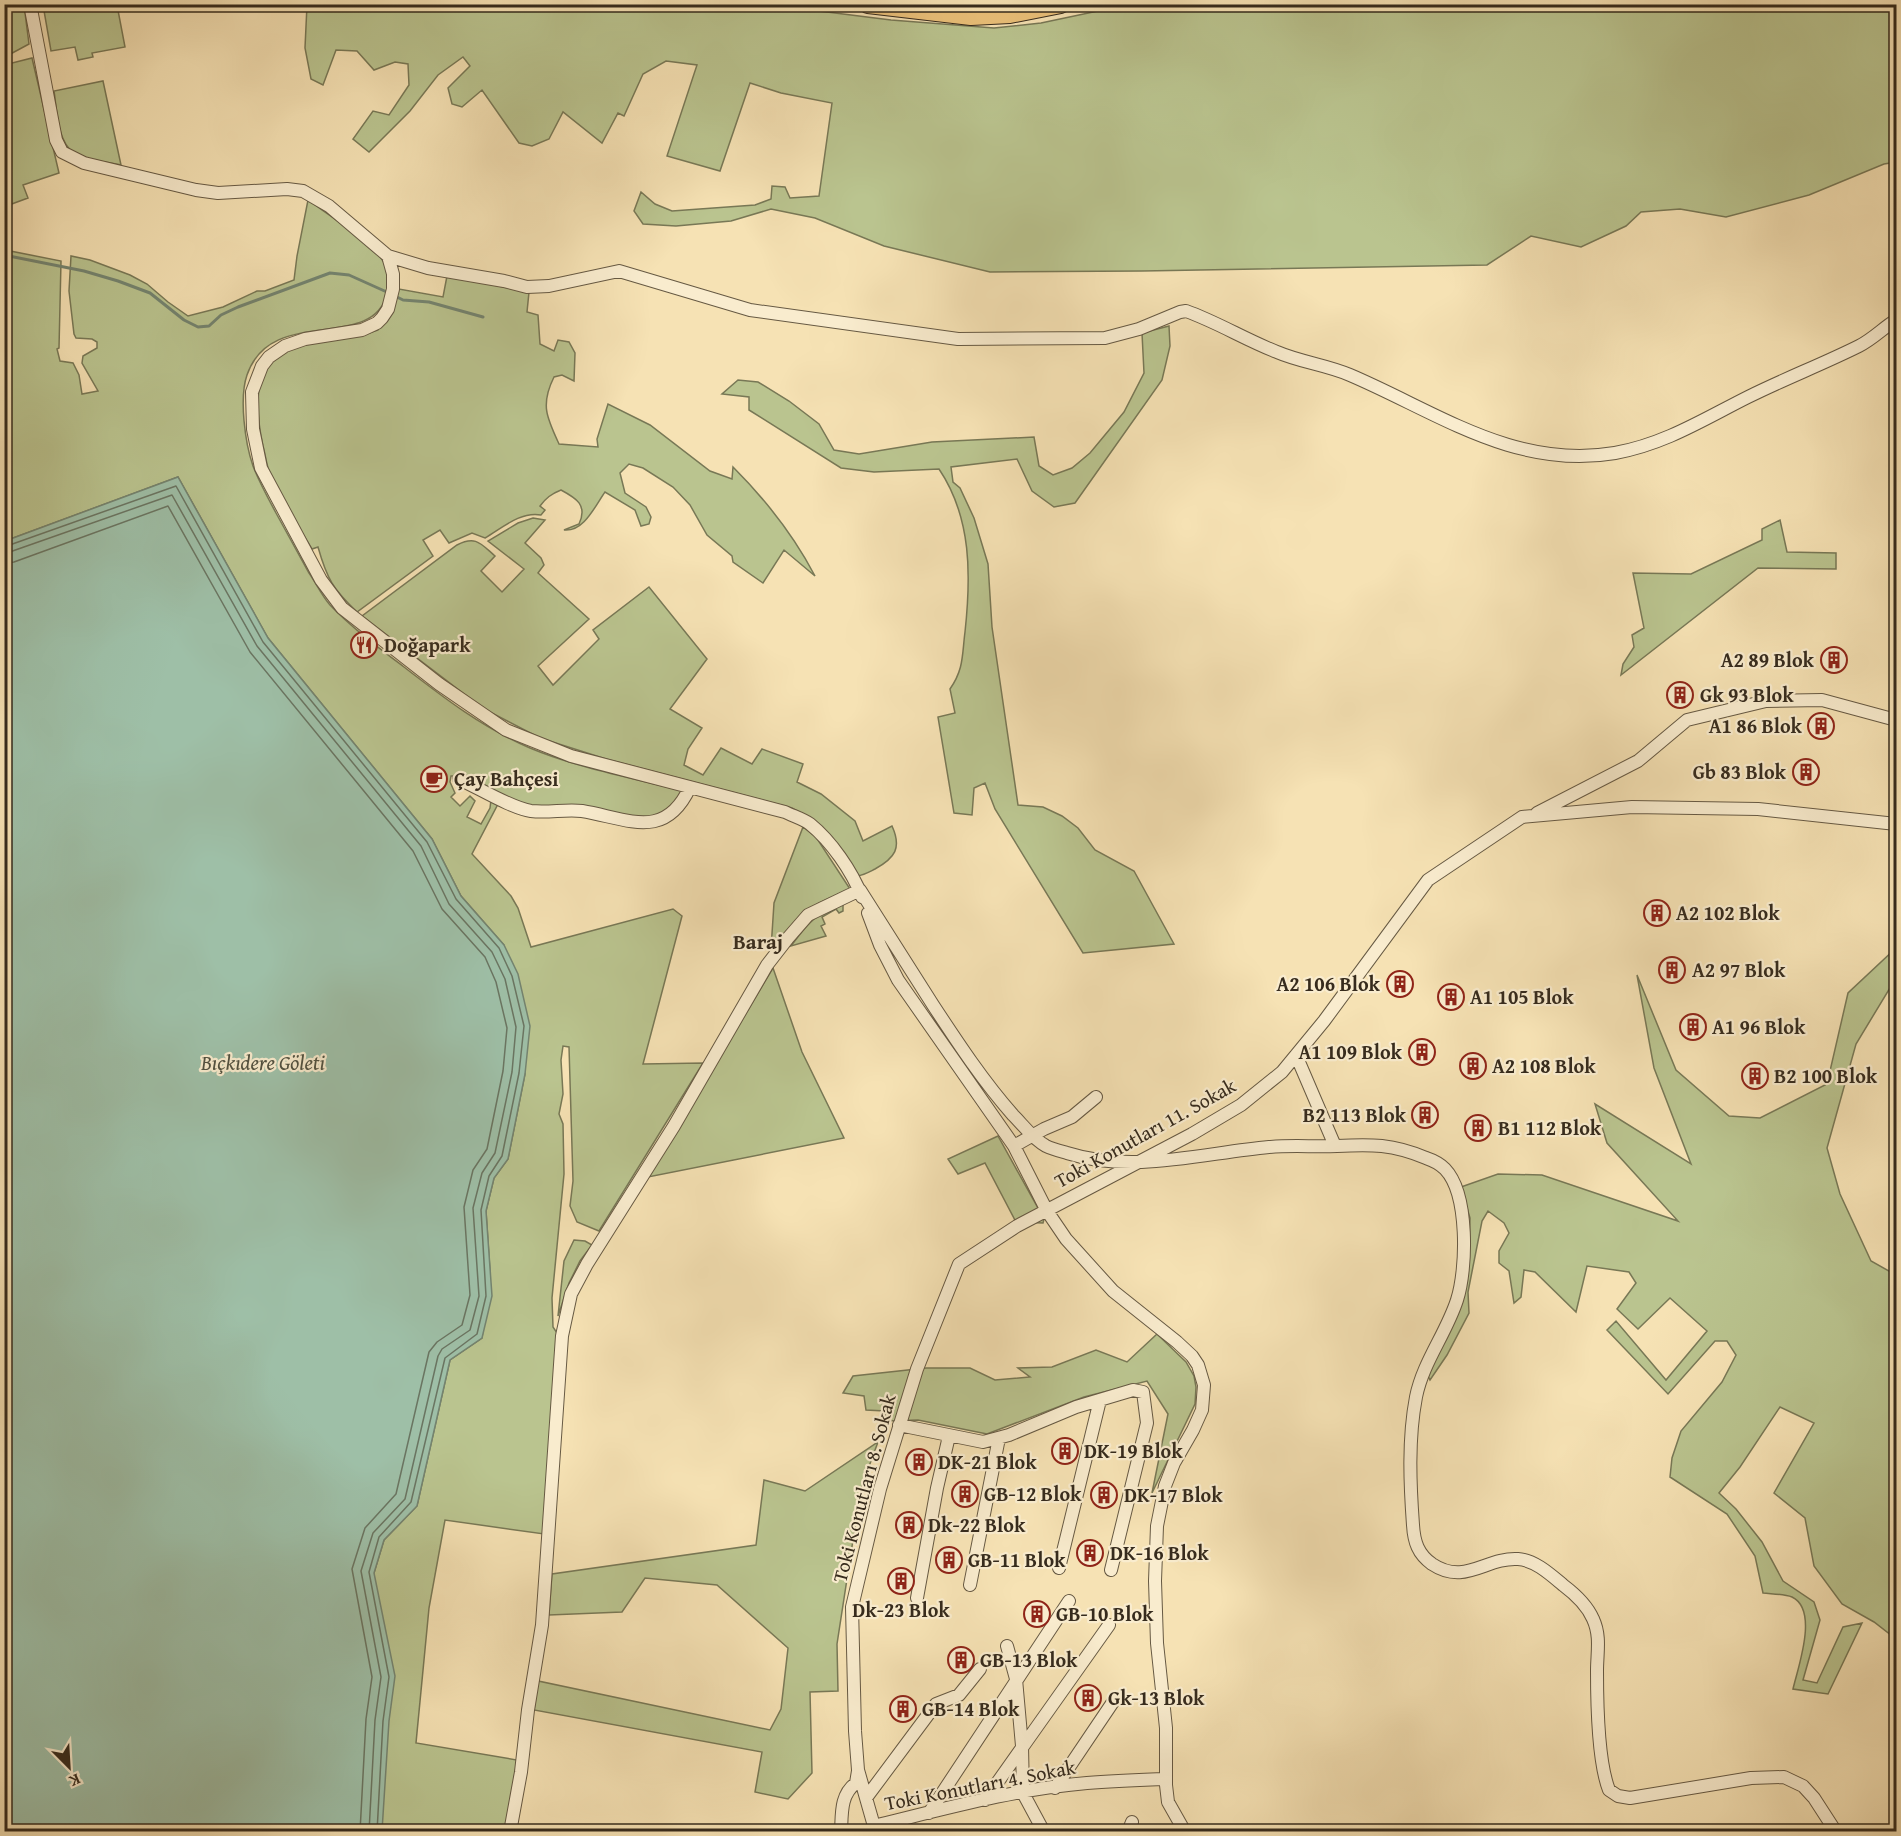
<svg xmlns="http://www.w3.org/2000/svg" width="1901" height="1836" viewBox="0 0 1901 1836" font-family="'Gentium Book Plus',serif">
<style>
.green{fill:#bac48f;stroke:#787856;stroke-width:1.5}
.water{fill:#9ebfa7;stroke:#748470;stroke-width:1.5}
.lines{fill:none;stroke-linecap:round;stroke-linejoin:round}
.shore{stroke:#6a7562;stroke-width:1.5}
.stream{stroke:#748470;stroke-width:3}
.minor-casing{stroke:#665943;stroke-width:14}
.highway-casing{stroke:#362b1d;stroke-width:20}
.minor{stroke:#f9ecce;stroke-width:12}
.highway{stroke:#ebc17a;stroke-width:18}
.labels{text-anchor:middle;stroke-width:4.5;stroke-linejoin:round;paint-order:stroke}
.poi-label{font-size:20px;font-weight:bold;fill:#362b1d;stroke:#f9ecce;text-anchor:start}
.street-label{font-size:20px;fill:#362b1d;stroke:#f9ecce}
.neighbourhood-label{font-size:21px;font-weight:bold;fill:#362b1d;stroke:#f9ecce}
.water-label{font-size:21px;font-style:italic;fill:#505040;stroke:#f9ecce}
</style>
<rect width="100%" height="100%" fill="#f6e2b4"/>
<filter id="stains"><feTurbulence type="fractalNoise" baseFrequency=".00333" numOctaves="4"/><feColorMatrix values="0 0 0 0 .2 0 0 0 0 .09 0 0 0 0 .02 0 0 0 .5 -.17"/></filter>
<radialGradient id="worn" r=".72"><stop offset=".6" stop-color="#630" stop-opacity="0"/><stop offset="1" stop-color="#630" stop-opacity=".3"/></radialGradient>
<path class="green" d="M4 5H24L29 44 5 57Z
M43 5H117L125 47 92 53 93 57 78 60 75 47 51 51Z
M307 5 763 4 891 20 994 28 1041 23 1131 4 1896 5V162L1884 164 1809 195 1726 217 1680 209 1641 212 1626 226 1581 247 1531 236 1487 265 1142 271 990 272 884 246 815 218 771 209 731 221 676 226 643 224 634 211 641 192 655 204 672 211 755 205 771 199 772 186 785 187 790 198 819 196 832 103 781 93 750 83 720 171 667 156 697 65 666 61 643 74 624 116 618 113 602 143 563 112 549 139 532 146 519 143 482 90 462 107 452 104 448 88 470 66 463 57 438 75 410 111 369 152 353 139 373 111 389 115 409 85 408 64 395 62 374 70 357 51 336 50 323 85 311 79 305 48Z
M32 58 59 173 23 185 28 198 9 205 4 193V65Z
M103 81 121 165C109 162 84 160 74 153 57 142 57 109 54 91Z
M308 200C327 214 377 245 385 265 389 274 389 284 387 294 372 353 271 304 247 375 239 398 245 443 253 466 259 482 268 498 276 513 287 533 298 553 309 573 316 583 322 596 330 605 352 628 379 648 404 667 444 698 483 728 530 748 578 768 632 778 683 791L672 809 650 819 570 806H531L517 803 461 776H451L450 782 455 793 451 797 460 806 470 796 475 801 467 817 481 824 490 808 491 800 498 804 472 854 511 896 518 908 531 947 673 909 682 916 643 1064 703 1063 599 1231 577 1222 570 1206 573 1181 569 1047 563 1046 561 1060 563 1094 559 1114 563 1124 564 1174 552 1298 553 1327 557 1333 544 1534 445 1520 429 1608 416 1743 517 1760 506 1831H5L374 1573 384 1540 417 1506 450 1360 482 1338 490 1271 486 1211 494 1178 508 1159 525 1074 504 945 461 896 432 839 268 638 178 477 5 541 4 388 8 387 4 377 5 250 61 261 59 348 57 349 60 361 73 363 79 375 82 394 98 391 82 363 83 356 97 348V342L92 339 76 338 74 334 69 291 71 256 90 260 130 275 147 284 168 302 188 316 223 307 257 291H265L294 280 297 256Z
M447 276 529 292 527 312 538 315 540 344 554 351 558 340 569 342 575 353 574 381 562 375 554 377C540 405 547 418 559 444L598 447 597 439 608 404 650 425 710 471 732 479 733 467C765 499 794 536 815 576L784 550 763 583 733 562 732 556 707 535 690 505 673 487 643 468 629 464 620 473 625 493 646 507 651 517 649 524 641 526 635 510 605 492C595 506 584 532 564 530L579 524C588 505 576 498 561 490 551 494 546 498 540 506L545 510 541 515C521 511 502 528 485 538L472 533 449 543 440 530 423 540 433 556 357 612C333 589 327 579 318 547L312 549C296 523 279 496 268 468 266 461 265 453 263 446 256 413 250 365 289 349 317 338 349 341 378 330L399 289 443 297Z
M1169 326 1170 346 1162 380 1075 503 1054 507 1032 491 1017 459 951 467 953 482 960 488 974 518 988 564 992 627 1018 805 1043 807 1062 816 1078 828 1095 850 1134 871 1174 944 1083 953 995 809 985 783 974 788 972 815 954 813 938 717 955 713 950 689C964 669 962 655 965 632 971 576 972 518 939 469L874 472 841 468 749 410V397L722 394 738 380 758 382 789 401 819 424 834 450 859 454 932 442 1034 437 1039 466 1053 475 1072 468 1090 453 1124 412 1144 373 1142 333Z
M533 518 545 520 525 543 541 558 544 565 538 573 589 619 538 666 553 685 599 639 593 630 649 587 707 659 670 709 702 728 688 749 684 765 703 775 721 748 752 764 762 749 803 764 797 782 821 794 855 821 863 841 892 826C902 848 895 858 875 869 869 872 864 875 857 876L810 818 792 808 606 759 540 738 484 709 362 616 457 545C476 535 481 544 495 556L481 571 502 592 524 569 488 541 518 523Z
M1780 520 1787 552 1836 553V569L1758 568 1621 675 1623 664 1634 647 1632 635 1644 628 1633 573 1691 574 1762 540V529Z
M803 827 816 837 850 889 819 903 798 918 771 949 774 903Z
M843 904V911L839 913 836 909 822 917 825 924 821 926 826 936 791 946C810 921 814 915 843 904Z
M1896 948V978L1856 1044 1827 1148 1840 1194 1871 1261 1896 1275V1639L1874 1622 1842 1604 1814 1566 1805 1518 1774 1493 1814 1423 1780 1407 1740 1467 1719 1493 1736 1509 1762 1542 1783 1581 1814 1602 1820 1620 1803 1680 1817 1683 1843 1627 1862 1623 1828 1694 1793 1689C1798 1667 1819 1610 1792 1597 1784 1594 1772 1594 1763 1593L1755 1556 1727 1514 1670 1477 1672 1458 1681 1431 1722 1382 1736 1355 1727 1341H1715L1668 1394 1607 1330 1616 1321 1666 1380 1707 1331 1670 1298 1638 1329 1617 1309 1636 1283 1629 1272 1587 1266 1576 1312 1535 1272 1524 1270 1521 1297 1514 1303 1509 1271 1499 1263V1251L1509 1233 1504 1223 1488 1211 1482 1221 1468 1292 1469 1313 1447 1355 1430 1380 1427 1374 1469 1253 1470 1218 1461 1187 1498 1174 1542 1175 1678 1221 1607 1143 1595 1104 1691 1164 1654 1068 1637 975 1676 1070 1729 1116 1760 1118 1827 1084 1848 993Z
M773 968 802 1052 844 1138 648 1177Z
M998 1136 1044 1219 1043 1223 1016 1222 985 1163 958 1174 948 1159Z
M574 1240 585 1241 592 1245 580 1261 569 1283 558 1316 564 1261Z
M1157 1334 1186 1362 1194 1376 1196 1387 1195 1404 1152 1493 1168 1414 1147 1381 1084 1397 987 1434 918 1420 886 1421 885 1411 866 1410 864 1396 843 1393 853 1376 926 1368H970L995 1380 1030 1377 1018 1368 1052 1367 1096 1350 1127 1362Z
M878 1442 861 1488 837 1644 838 1691 810 1692 812 1773 788 1799 755 1792 762 1752 534 1710 538 1681 770 1730 781 1709 788 1648 717 1585 645 1578 622 1612 549 1615 552 1574 756 1545 764 1480 805 1491Z"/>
<path class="water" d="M178 477 268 638 432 839 461 896 504 945 518 974 530 1026 525 1074 508 1159 494 1178 486 1211 492 1296 482 1338 450 1360 417 1506 384 1540 374 1573 395 1676 389 1721 382 1831H5V541Z"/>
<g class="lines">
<path class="shore" d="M4 547 176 486 263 642 427 842 456 899 499 948 512 976 524 1026 519 1073 502 1156 489 1176 481 1210 486 1296 477 1334 445 1358 411 1502 379 1537 369 1572 389 1677 383 1721 377 1832
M4 554 172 495 257 646 421 846 449 904 492 952 505 979 516 1027 512 1072 495 1153 482 1173 473 1208 479 1296 470 1330 442 1349 438 1356 405 1499 373 1533 361 1571 381 1677 375 1720 369 1832
M4 563 14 562 168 506 250 652 413 851 442 909 485 957 496 982 507 1028 503 1071 487 1149 473 1170 464 1207 470 1295 462 1325 437 1342 429 1352 396 1494 365 1528 352 1569 372 1677 366 1719 360 1832"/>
<path class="stream" d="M4 255 84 271 118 281 150 293 184 320 198 327 209 326 221 315 238 307 330 273 349 275 389 293
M395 296 403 300 429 302 483 317"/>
<defs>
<path id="minor" d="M30 4 56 140 62 152 84 163 196 190 218 193 287 189 303 191 329 206 388 256 393 274V289L388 309 382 318 377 323 362 330 305 339 285 346 269 357 262 366 252 392 253 429 261 468 321 580 342 608 439 684 506 730 571 756 785 812C793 816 803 819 810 824 831 841 852 871 862 897
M388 256 428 268 504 281 527 287 549 286 619 271 750 310 958 339 1105 338 1139 329 1180 312 1186 311C1217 322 1246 340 1277 352 1300 362 1327 365 1350 375 1437 412 1515 470 1615 453 1665 444 1704 419 1748 397 1784 379 1823 364 1859 346 1873 339 1883 328 1896 320
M459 779C479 788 511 808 531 811 548 813 566 809 582 811 629 819 665 841 690 787
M1537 813 1638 761 1687 720 1766 701 1822 700 1896 720
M868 913 880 945 898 980 1014 1146 1047 1211 1066 1239 1113 1291 1177 1342 1192 1356 1198 1365 1204 1385 1202 1410 1193 1430 1174 1463 1165 1486 1157 1526 1155 1581 1157 1643 1166 1728V1785L1168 1802 1185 1832
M1296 1055 1335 1146
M1014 1146 1044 1129 1072 1117 1096 1097
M899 1425 983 1442 1009 1435 1076 1407 1133 1390 1143 1392 1147 1423 1111 1570
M1059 1568 1100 1400
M970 1585 999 1438
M917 1598 937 1488 949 1436
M1007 1646 1016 1679 1022 1746 1023 1793 1044 1832
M1055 1788 1115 1699
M866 1798 936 1704 959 1695 980 1669
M985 1800 1109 1625
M929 1813 1069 1601
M874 1826C944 1809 1015 1789 1087 1783 1113 1781 1140 1780 1166 1779
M510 1832 521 1772 528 1710 542 1625 562 1336 571 1294 587 1264 674 1126 767 965 788 938 808 915 860 890C884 928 909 967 933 1005 958 1043 983 1081 1013 1115 1023 1125 1033 1139 1046 1146 1052 1149 1060 1151 1067 1153 1133 1174 1203 1153 1269 1147 1292 1145 1315 1147 1337 1146 1371 1144 1393 1144 1426 1158 1432 1160 1440 1164 1445 1169 1469 1194 1467 1269 1457 1300 1446 1334 1423 1362 1416 1397 1408 1439 1410 1484 1413 1525 1414 1542 1418 1554 1432 1564 1465 1586 1486 1557 1518 1559 1535 1560 1551 1575 1563 1585 1575 1594 1587 1605 1593 1619 1601 1636 1597 1653 1597 1671 1597 1702 1598 1762 1609 1790L1618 1796 1630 1798 1751 1778 1784 1777 1803 1786 1814 1798 1836 1832
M841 1832C842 1814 840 1795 856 1783L858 1771
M872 1832 874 1826 858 1770 855 1731 852 1607 880 1489 917 1369 959 1264 1017 1226 1192 1134 1241 1105 1282 1072 1324 1021 1428 880 1522 817 1632 807 1758 809 1896 824
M1128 1832 1132 1822"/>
<path id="highway" d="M868 4 971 16 1010 14 1061 4"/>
</defs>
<use href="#minor" class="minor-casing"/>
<use href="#highway" class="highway-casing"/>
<use href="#minor" class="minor"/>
<use href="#highway" class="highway"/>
</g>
<defs>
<symbol id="restaurant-ring" viewBox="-11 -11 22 22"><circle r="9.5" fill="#f9ecce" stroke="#8f2418" stroke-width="1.5"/><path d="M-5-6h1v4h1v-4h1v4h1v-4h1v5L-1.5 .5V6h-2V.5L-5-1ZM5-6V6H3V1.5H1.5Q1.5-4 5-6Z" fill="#8f2418"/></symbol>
<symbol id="building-ring" viewBox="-11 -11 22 22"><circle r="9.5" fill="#f9ecce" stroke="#8f2418" stroke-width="1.5"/><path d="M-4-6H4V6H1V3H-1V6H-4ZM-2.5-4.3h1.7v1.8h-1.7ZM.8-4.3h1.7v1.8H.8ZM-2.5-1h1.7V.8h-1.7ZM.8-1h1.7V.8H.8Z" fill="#8f2418"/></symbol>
<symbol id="cafe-ring" viewBox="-11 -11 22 22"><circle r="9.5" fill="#f9ecce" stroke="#8f2418" stroke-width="1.5"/><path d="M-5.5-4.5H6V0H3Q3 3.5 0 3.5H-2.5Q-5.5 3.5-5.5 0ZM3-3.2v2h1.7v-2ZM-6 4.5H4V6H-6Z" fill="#8f2418"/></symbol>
</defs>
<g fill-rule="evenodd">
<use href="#restaurant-ring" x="349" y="630" width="30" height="30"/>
<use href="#building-ring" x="1819" y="645" width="30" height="30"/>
<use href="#building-ring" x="1665" y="680" width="30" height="30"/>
<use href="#building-ring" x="1806" y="711" width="30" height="30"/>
<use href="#building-ring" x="1791" y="757" width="30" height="30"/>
<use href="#cafe-ring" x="419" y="764" width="30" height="30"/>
<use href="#building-ring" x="1642" y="898" width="30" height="30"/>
<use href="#building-ring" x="1657" y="955" width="30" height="30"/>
<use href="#building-ring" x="1385" y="969" width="30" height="30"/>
<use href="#building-ring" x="1436" y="982" width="30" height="30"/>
<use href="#building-ring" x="1678" y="1012" width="30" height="30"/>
<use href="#building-ring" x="1407" y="1037" width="30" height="30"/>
<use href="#building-ring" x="1458" y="1051" width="30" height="30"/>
<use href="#building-ring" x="1740" y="1061" width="30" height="30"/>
<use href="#building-ring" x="1410" y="1100" width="30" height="30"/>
<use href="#building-ring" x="1463" y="1113" width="30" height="30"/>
<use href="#building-ring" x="1050" y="1436" width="30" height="30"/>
<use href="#building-ring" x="904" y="1447" width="30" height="30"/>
<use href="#building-ring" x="950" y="1479" width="30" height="30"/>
<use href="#building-ring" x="1089" y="1480" width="30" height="30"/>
<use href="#building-ring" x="894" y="1510" width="30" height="30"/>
<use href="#building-ring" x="1075" y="1538" width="30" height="30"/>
<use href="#building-ring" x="934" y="1545" width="30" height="30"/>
<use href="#building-ring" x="886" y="1566" width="30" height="30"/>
<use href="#building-ring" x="1022" y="1599" width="30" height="30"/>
<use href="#building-ring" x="946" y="1645" width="30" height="30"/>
<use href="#building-ring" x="1073" y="1683" width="30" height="30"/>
<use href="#building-ring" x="888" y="1694" width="30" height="30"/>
</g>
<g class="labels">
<g class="poi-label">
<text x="384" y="652">Doğapark</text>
<text x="1814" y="667" text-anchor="end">A2 89 Blok</text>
<text x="1700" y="702">Gk 93 Blok</text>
<text x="1802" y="733" text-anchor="end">A1 86 Blok</text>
<text x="1786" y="779" text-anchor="end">Gb 83 Blok</text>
<text x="454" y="786">Çay Bahçesi</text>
<text x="1676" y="920">A2 102 Blok</text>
<text x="1692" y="977">A2 97 Blok</text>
<text x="1380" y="991" text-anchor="end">A2 106 Blok</text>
<text x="1470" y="1004">A1 105 Blok</text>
<text x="1712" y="1034">A1 96 Blok</text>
<text x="1402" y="1059" text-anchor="end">A1 109 Blok</text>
<text x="1492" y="1073">A2 108 Blok</text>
<text x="1774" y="1083">B2 100 Blok</text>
<text x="1406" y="1122" text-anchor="end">B2 113 Blok</text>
<text x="1498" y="1135">B1 112 Blok</text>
<text x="1084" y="1458">DK-19 Blok</text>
<text x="938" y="1469">DK-21 Blok</text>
<text x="984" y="1501">GB-12 Blok</text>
<text x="1124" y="1502">DK-17 Blok</text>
<text x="928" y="1532">Dk-22 Blok</text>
<text x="1110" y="1560">DK-16 Blok</text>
<text x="968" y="1567">GB-11 Blok</text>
<text x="901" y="1617" text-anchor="middle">Dk-23 Blok</text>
<text x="1056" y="1621">GB-10 Blok</text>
<text x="980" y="1667">GB-13 Blok</text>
<text x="1108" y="1705">Gk-13 Blok</text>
<text x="922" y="1716">GB-14 Blok</text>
</g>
<g class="street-label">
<text transform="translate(1145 1133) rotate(-29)" y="7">Toki Konutları 11. Sokak</text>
<text transform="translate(864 1488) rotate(-75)" y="7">Toki Konutları 8. Sokak</text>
<text transform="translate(980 1785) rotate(-11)" y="7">Toki Konutları 4. Sokak</text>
</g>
<g class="neighbourhood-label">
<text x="758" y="949">Baraj</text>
</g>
<g class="water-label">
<text x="263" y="1070">Bıçkıdere Göleti</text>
</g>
</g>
<rect width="1901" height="1836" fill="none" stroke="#f6e2b4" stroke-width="24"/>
<rect x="6" y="6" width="1889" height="1824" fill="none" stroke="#362b1d" stroke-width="3"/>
<rect x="12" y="12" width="1877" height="1812" fill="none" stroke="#362b1d" stroke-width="1.5"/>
<g transform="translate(69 1767) rotate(156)" stroke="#f9ecce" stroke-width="4.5" paint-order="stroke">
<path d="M0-4.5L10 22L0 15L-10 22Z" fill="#362b1d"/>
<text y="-9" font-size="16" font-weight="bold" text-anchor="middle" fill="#362b1d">K</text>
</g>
<rect width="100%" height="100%" filter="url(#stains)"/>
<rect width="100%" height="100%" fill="url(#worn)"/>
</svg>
